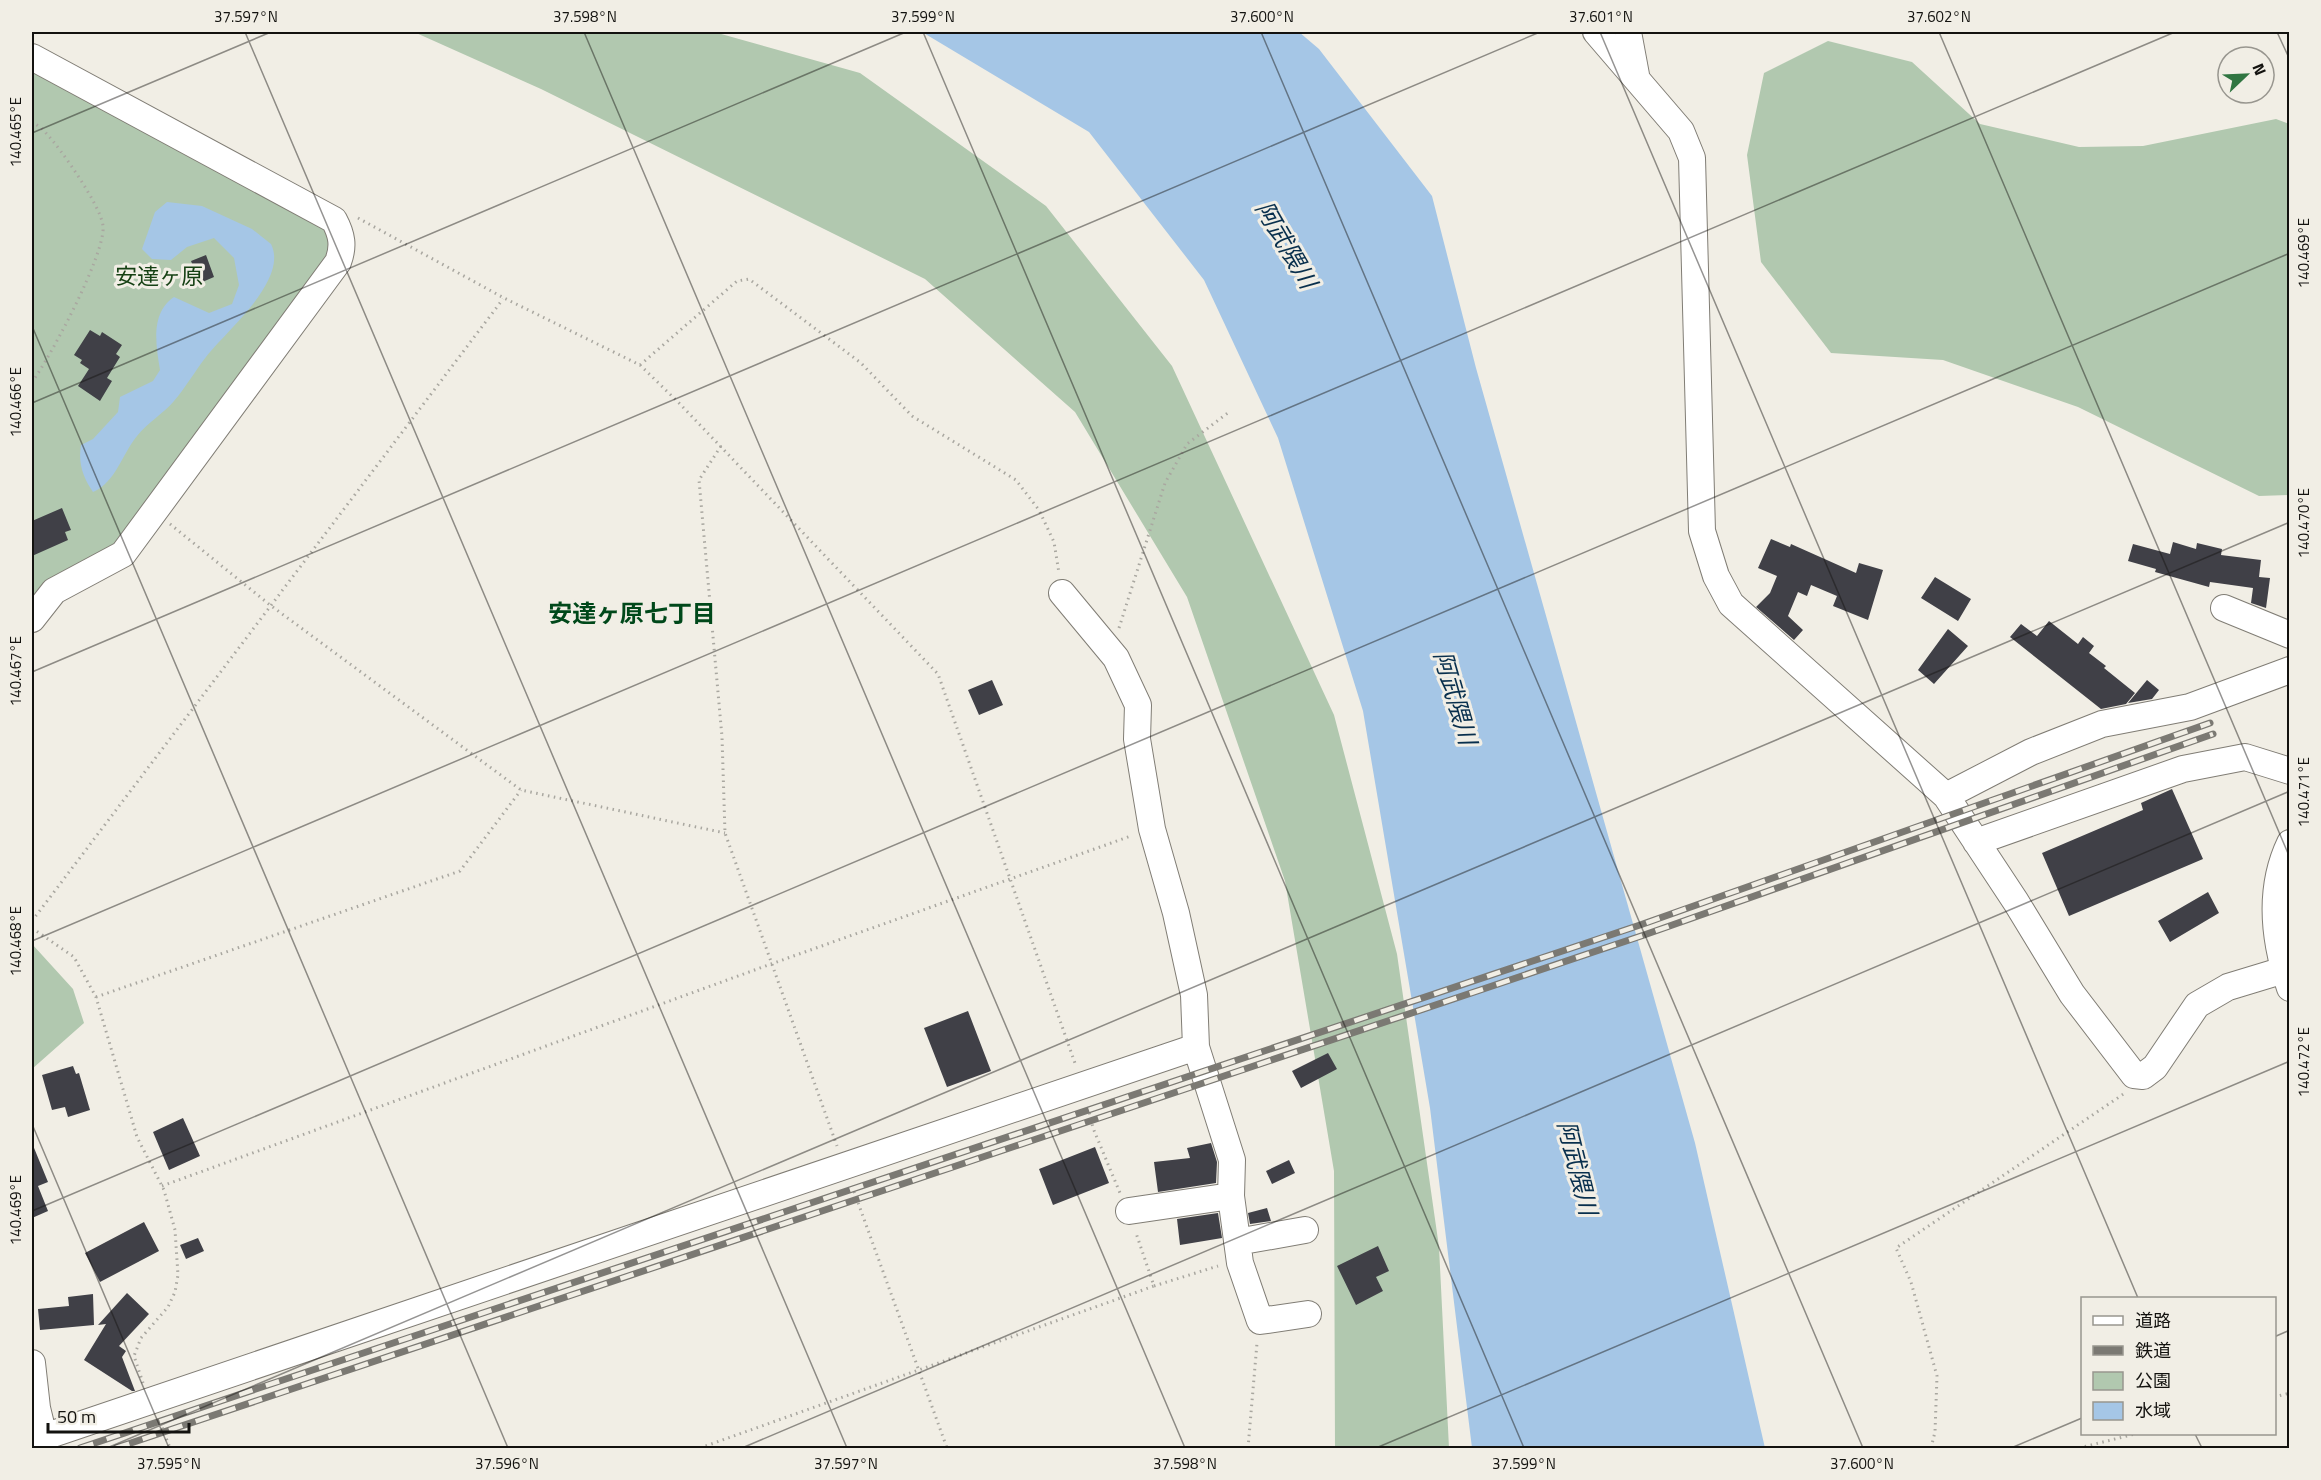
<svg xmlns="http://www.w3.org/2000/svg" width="2321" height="1480" viewBox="0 0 2321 1480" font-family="'Titillium Web','Noto Sans JP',sans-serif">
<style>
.green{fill:#b1c8af}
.water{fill:#a5c6e6}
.building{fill:#404047}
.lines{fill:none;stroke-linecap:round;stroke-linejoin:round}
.minor-casing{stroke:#807d75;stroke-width:28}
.path{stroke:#a9a7a0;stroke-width:3;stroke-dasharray:1.5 4.5;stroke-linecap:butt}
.minor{stroke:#fff;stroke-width:26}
.rail-casing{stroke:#7b7973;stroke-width:7}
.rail{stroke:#f1eee5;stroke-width:4.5;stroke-dasharray:14;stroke-linecap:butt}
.ticks{fill:none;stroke:#13120f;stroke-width:1.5;stroke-opacity:0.45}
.labels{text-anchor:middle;stroke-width:6;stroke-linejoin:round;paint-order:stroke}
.park-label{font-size:22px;fill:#164114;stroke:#f1eee5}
.water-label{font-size:24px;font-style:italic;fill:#082f4d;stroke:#f1eee5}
.neighbourhood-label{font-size:24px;font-weight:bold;fill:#00481a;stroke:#f1eee5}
.neatline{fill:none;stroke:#13120f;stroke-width:2}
.ticks-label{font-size:15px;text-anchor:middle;fill:#13120f}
</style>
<rect width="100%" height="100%" fill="#f1eee5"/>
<path class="green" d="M414 32H714L860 73 1046 206 1172 366 1334 715 1397 954 1439 1247 1449 1448H1335L1334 1171 1285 881 1187 597 1075 412 925 279 541 89Z
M1828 41 1912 62 1980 124 2079 147 2143 146 2276 119 2289 124V495L2259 496 2078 407 1943 360 1831 353 1761 262 1747 155 1764 73Z
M32 64 325 220 337 243 122 545 32 607Z
M32 944 73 989 84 1023 32 1069Z"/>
<path class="water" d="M922 32H1299L1319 49 1432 196 1476 368 1695 1143 1765 1448H1472L1430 1108 1363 711 1278 438 1204 280 1089 132Z
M167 202 202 206 252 229 271 244C289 280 226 331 206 357 195 371 186 387 174 401 163 414 148 422 137 436 122 454 116 482 93 492 83 477 78 464 81 445L93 439 118 412 120 397 153 381 160 370C156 346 150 313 174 297L209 313 232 304 239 285 234 258 214 238 187 247 171 260 152 259 142 249 155 212Z"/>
<path class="building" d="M206 255 214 277 200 283 191 261Z
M90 330 100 336 102 332 122 345 116 354 120 357 107 378 112 381 100 401 78 386 89 369 80 363 82 360 74 355Z
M62 508 71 530 65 532 68 540 32 556V521Z
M1771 539 1790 547 1791 544 1856 573 1859 563 1883 570 1868 620 1833 606 1837 596 1811 585 1807 596 1798 592 1788 616 1803 630 1794 640 1756 607 1770 593 1777 576 1758 568Z
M2173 542 2196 549 2197 543 2222 549 2221 555 2261 560 2259 577 2270 578 2266 608 2251 603 2253 588 2210 582 2209 587 2155 572 2156 569 2128 561 2133 544 2170 554Z
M1935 577 1971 599 1958 621 1921 598Z
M2049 621 2078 644 2083 637 2094 646 2089 653 2106 666 2104 668 2135 693 2126 704 2101 709 2010 637 2021 624 2037 636Z
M1948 629 1968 646 1934 684 1918 670Z
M992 680 1003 705 979 715 968 690Z
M2147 680 2159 690 2152 699 2128 703Z
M2172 789 2203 859 2069 916 2042 853 2143 810 2141 803Z
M2208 892 2219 913 2170 942 2158 921Z
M968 1011 991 1071 947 1087 924 1028Z
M1328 1053 1337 1069 1301 1088 1292 1071Z
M73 1066 76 1074 79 1073 90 1110 68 1117 65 1107 52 1110 42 1075Z
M183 1118 200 1156 169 1170 153 1132Z
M32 1143 48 1182 38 1186 48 1211 32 1218Z
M1211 1143 1217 1162 1216 1183 1158 1192 1154 1162 1190 1158 1187 1148Z
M1095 1147 1109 1183 1053 1205 1039 1169Z
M1289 1160 1295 1173 1272 1184 1266 1171Z
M1267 1208 1271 1221 1250 1224 1248 1213Z
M1218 1213 1222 1238 1180 1245 1177 1219Z
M144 1222 159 1251 100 1282 85 1253Z
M198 1238 204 1251 186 1259 180 1245Z
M1378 1246 1389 1271 1376 1277 1383 1291 1356 1305 1337 1266Z
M127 1293 149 1314 119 1346 126 1351 122 1357 135 1391H132L84 1360 106 1324 98 1325Z
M93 1294 94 1325 40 1330 38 1309 69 1306 68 1297Z"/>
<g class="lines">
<defs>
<path id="minor" d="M1596 32 1681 131 1692 158 1702 531 1716 576 1731 604 1946 796 2016 902 2072 994 2134 1075 2143 1076 2155 1067 2197 1005 2228 987 2284 970
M1628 32 1636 75
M32 57 334 220C342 235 344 246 338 262L123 554 54 591 32 619
M1062 593 1116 658 1138 705 1137 739 1152 829 1176 913 1194 995 1196 1047 1232 1160 1231 1196 1240 1263 1260 1321 1308 1314
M2224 608 2290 635
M1946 796 2031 752 2102 724 2190 707 2290 670
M1976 842 2183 769 2245 757 2290 771
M2290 843C2268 889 2274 941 2290 988
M1129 1211 1231 1196
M1237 1242 1305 1230
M32 1363 37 1408 44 1437
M32 1441C420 1311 808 1179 1196 1047"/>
</defs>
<use href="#minor" class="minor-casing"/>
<path class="path" d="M32 121C36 125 42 128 46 133 61 149 101 206 103 226 106 253 50 358 32 382
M358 218 504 298 640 365 679 403 938 674 1076 1066
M640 365 737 281 749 279 861 363 912 416 1016 480 1039 510 1054 542 1059 573
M721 446 699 480 722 737 725 833 837 1146
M170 524 270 605 521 790 725 833
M1119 628 1165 483 1187 444 1229 412
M32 921 503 299
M32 928 74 957 96 997 137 1137 164 1190 175 1230 178 1275 175 1292 168 1307 141 1338 134 1356 143 1383
M96 997 460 871 521 790
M1088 1107 1093 1128 1120 1193
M162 1186 771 964 1131 836
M852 1186 947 1448
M1154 1286 1218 1266
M2274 1397 2290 1393
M160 1422 170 1448
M700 1448 1154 1286 1136 1233
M1248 1448 1257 1343
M1931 1448 1935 1432 1937 1376 1911 1282 1896 1248 2125 1093
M2079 1448 2135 1434"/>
<use href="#minor" class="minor"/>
<defs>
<path id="rail" d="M80 1448 1640 925 2210 723
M116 1448 1644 935 2213 734"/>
</defs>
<use href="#rail" class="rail-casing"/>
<use href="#rail" class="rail"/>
</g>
<path class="ticks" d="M245 32 847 1448M584 32 1185 1448M923 32 1524 1448M1261 32 1863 1448M1600 32 2138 1298M1939 32 2290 858M2277 32 2290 60M32 133 271 32M32 326 508 1448M32 403 906 32M32 672 1540 32M32 941 2175 32M32 1124 169 1448M32 1211 2290 253M2274 1337 2290 1330M2195 1434 2202 1448M107 1448 2290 522M742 1448 2290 791M1376 1448 2290 1061M2011 1448 2082 1418"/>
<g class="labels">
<g class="park-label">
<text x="159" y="284">安達ヶ原</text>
</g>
<g class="water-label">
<text transform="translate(1286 245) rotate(60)" y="8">阿武隈川</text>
<text transform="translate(1455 698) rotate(74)" y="8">阿武隈川</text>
<text transform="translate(1577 1168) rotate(76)" y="8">阿武隈川</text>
</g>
<g class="neighbourhood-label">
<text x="632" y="622">安達ヶ原七丁目</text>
</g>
</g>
<rect width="2321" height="1480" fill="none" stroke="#f1eee5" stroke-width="66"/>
<rect x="2081" y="1297" width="195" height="138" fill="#f1eee5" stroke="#98968f" stroke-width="1.5"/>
<rect x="2093" y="1316" width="30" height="9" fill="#ffffff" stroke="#98968f" stroke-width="1.5"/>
<text x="2135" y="1327" font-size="18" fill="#13120f">道路</text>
<rect x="2093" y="1346" width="30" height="9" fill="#7b7973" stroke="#98968f" stroke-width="1.5"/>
<text x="2135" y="1357" font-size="18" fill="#13120f">鉄道</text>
<rect x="2093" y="1372" width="30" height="18" fill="#b1c8af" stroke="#98968f" stroke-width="1.5"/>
<text x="2135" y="1387" font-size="18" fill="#13120f">公園</text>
<rect x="2093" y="1402" width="30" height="18" fill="#a5c6e6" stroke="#98968f" stroke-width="1.5"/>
<text x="2135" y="1417" font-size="18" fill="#13120f">水域</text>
<g transform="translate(2246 75) rotate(67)"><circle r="28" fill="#f1eee5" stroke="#98968f" stroke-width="1.5"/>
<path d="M0-4.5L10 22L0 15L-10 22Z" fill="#307541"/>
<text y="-9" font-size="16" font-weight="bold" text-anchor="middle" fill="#13120f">N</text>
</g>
<path d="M48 1423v9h141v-9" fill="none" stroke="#13120f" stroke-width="3"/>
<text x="57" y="1423" font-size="18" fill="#13120f" stroke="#f1eee5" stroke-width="4.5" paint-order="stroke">50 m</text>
<rect x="33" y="33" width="2255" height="1414" class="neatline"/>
<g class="ticks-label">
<text x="246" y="22">37.597°N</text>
<text x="585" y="22">37.598°N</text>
<text x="923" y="22">37.599°N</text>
<text x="1262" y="22">37.600°N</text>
<text x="1601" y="22">37.601°N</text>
<text x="1939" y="22">37.602°N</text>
<text transform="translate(16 132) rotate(-90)" y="5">140.465°E</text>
<text transform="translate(2304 253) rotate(-90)" y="5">140.469°E</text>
<text transform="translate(16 402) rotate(-90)" y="5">140.466°E</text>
<text transform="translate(2304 523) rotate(-90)" y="5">140.470°E</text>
<text transform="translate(16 671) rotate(-90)" y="5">140.467°E</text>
<text transform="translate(2304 792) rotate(-90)" y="5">140.471°E</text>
<text transform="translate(16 941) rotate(-90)" y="5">140.468°E</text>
<text transform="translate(2304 1062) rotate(-90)" y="5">140.472°E</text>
<text transform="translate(16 1210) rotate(-90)" y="5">140.469°E</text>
<text x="169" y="1469">37.595°N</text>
<text x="507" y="1469">37.596°N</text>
<text x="846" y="1469">37.597°N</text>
<text x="1185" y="1469">37.598°N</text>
<text x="1524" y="1469">37.599°N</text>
<text x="1862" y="1469">37.600°N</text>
</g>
</svg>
